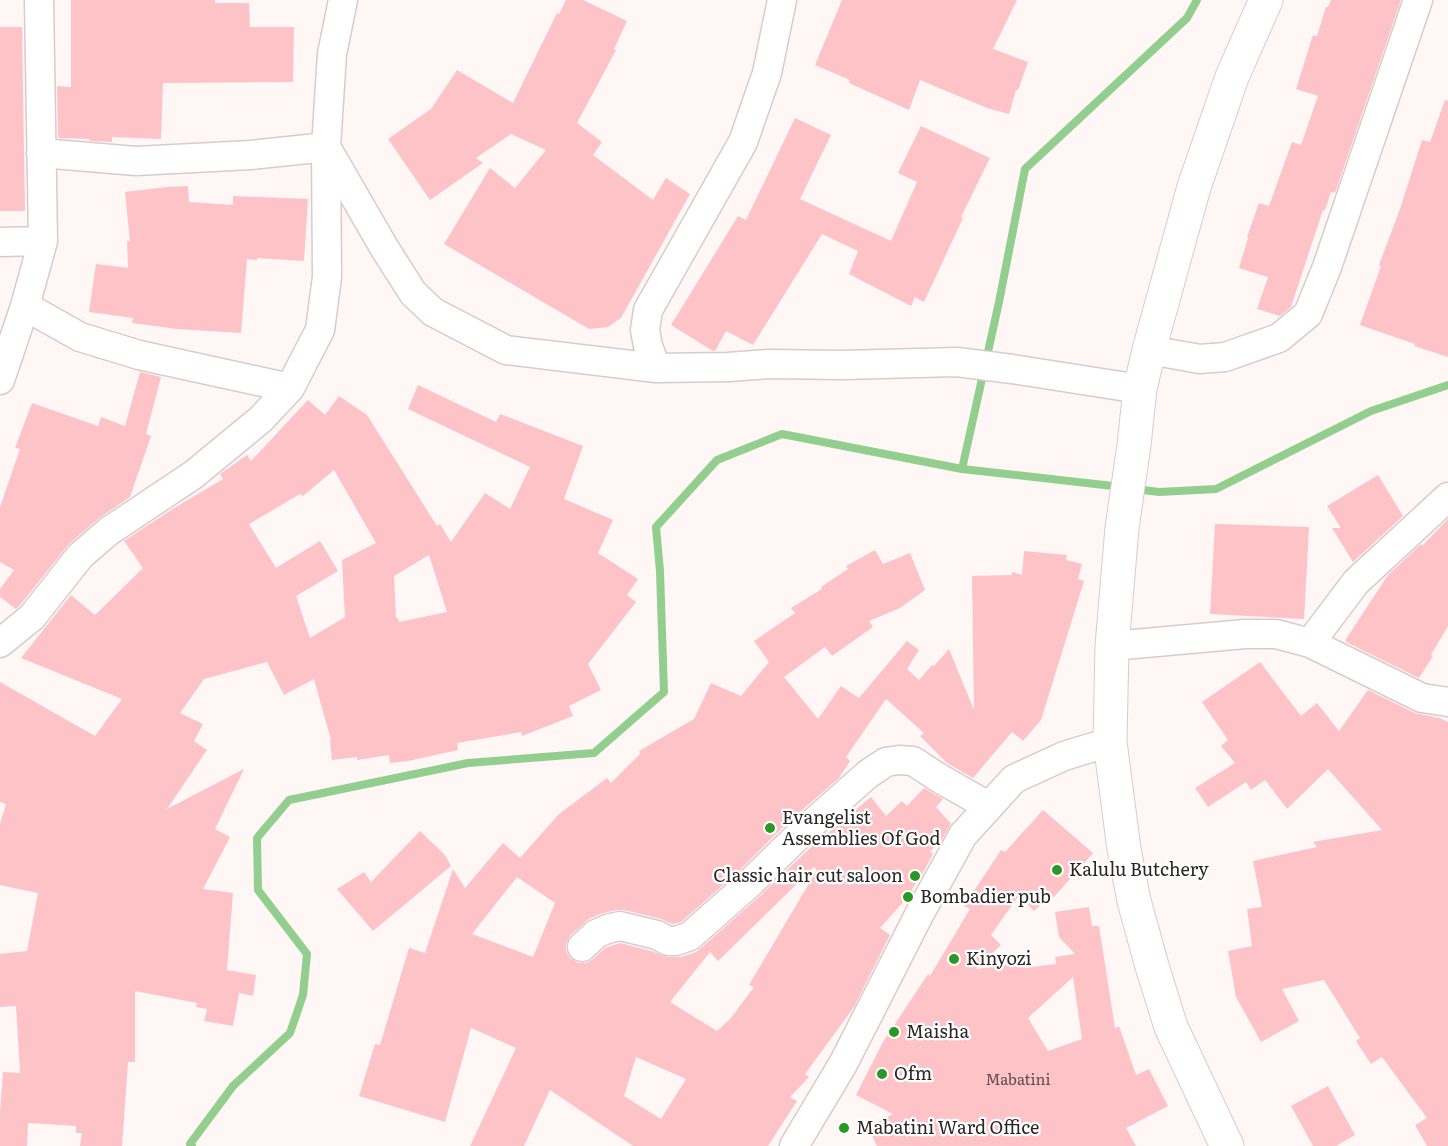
<svg xmlns="http://www.w3.org/2000/svg" width="1448" height="1146" viewBox="0 0 1448 1146" font-family="Literata,serif">
<style>
.lines{fill:none;stroke-linecap:round;stroke-linejoin:round}
.stream{stroke:#92ce8d;stroke-width:8}
.building{fill:#fdc3c6;fill-rule:evenodd}
.minor-casing{stroke:#d9cbcb;stroke-width:31}
.secondary-casing{stroke:#d9cbcb;stroke-width:35}
.minor{stroke:#fff;stroke-width:28}
.secondary{stroke:#fff;stroke-width:33}
.poi-dot{fill:#299825;stroke:#fff;stroke-width:2}
.labels{text-anchor:middle;stroke-width:4.5;stroke-linejoin:round;paint-order:stroke}
.number-label{font-size:15px;fill:#604d4e}
.poi-label{font-size:18px;fill:#2b2626;stroke:#fff;text-anchor:start}
</style>
<rect width="100%" height="100%" fill="#fff6f6"/>
<g class="lines">
<path class="stream" d="M962 469 999 302 1025 169 1187 18 1197 0
M1135 489 1159 492 1216 489 1371 411 1448 385
M192 1146 190 1144 233 1086 290 1033 303 995 307 954 258 890 257 838 289 800 468 763 594 753 664 692 660 571 656 527 717 460 782 434 962 469 1122 487"/>
</g>
<path class="building" d="M71 0H215V3H249L250 27H294L293 82 163 83 161 139 112 137V142L89 141 90 139 58 138 57 86 71 87Z
M566 0H583L627 21 614 49 616 50 577 123 602 142 593 155 653 200 666 178 690 194 621 318 608 327 589 329 444 244 490 168 515 188 546 150 511 134 476 158 483 163 430 200 388 139 431 109 457 70 513 103 557 13 559 14Z
M842 0H1017L993 49 1028 62 1018 90H1016L1009 114 987 108 920 80 909 110 849 83 850 80 815 65Z
M1331 0H1401L1335 193 1331 192 1325 210H1323L1291 307 1280 316 1257 309 1268 277 1239 268 1248 238 1247 237 1259 203 1269 206 1292 142 1301 145 1318 96 1296 89 1313 35 1317 36 1326 7H1328Z
M0 27H22L25 211H0Z
M1445 100 1448 101V357L1414 346 1415 344 1360 325 1381 266 1379 265 1400 209 1422 140 1430 142Z
M795 118 831 135 800 199 891 241 917 182 898 173 921 126 990 158 961 217 963 218 924 302 915 297 911 306 849 274 858 251 822 234 753 345 726 331 715 351H713L671 325 738 216 746 220Z
M188 186 189 202 233 205V196L308 199 304 261 257 258V260L247 259 241 333 177 329 132 323 133 318 89 312 96 264 128 268 127 241H130L125 192 167 187Z
M140 372 161 377 146 434 151 436 130 497 98 519 69 544 20 605 16 609 0 597V589L14 570 0 562V507L20 449 15 448 32 403 98 426 101 417 125 426Z
M418 385 496 422 500 414 583 446 564 499 613 520 598 553 638 579 627 595 636 602 588 664 601 690 569 706 573 716 522 736 521 732 457 743 458 750 408 761 390 763 389 755 357 760V757L332 760 330 740H331L314 679 284 695 267 662 204 679 180 713 203 724 194 741 207 750 167 809 244 769 215 829 230 837 203 889 233 893 227 970 256 975 253 996 239 993 233 1026 204 1021 207 1009 196 1007 197 1003 135 991V1062H128L122 1146H80L82 1133H76V1126L28 1123 27 1146H0V1113L3 1072 20 1073 16 1006 0 1007V954L27 951 38 893 0 885V824L6 804 0 802V682L95 736 122 699 21 658 71 595 95 615 143 568 124 541 171 510 223 479 220 474 247 455 251 461 308 400 325 415 339 396 367 415 437 526 440 524 451 542 485 493 510 509 530 467 408 409ZM334 470 376 543 342 560 345 617 310 638 296 596 338 571 320 541 276 568 249 524 300 494 303 496ZM429 555 447 612 399 622 398 618H396L394 576Z
M1378 475 1403 516 1353 562 1332 528H1341L1327 506Z
M1448 519V626L1431 655 1433 656 1419 678 1346 642V639L1388 575 1421 544 1422 546Z
M1215 524 1309 527 1304 619 1210 614Z
M875 550 883 564 910 553 925 590 900 608 869 621 873 627 832 656 825 647 784 677 818 719 841 686 859 698 907 641 919 650 907 669 919 680 932 665 934 666 949 649 974 710 972 576 1012 575V572L1022 575 1024 551 1067 555 1066 560 1082 564 1078 579 1084 581 1041 720 1023 741 1012 732 973 778 947 763 920 736 924 733 886 699 846 757 850 761 839 778 786 824 739 871 681 922 672 924 661 919 624 910H616L600 914 589 919 571 935 566 943V951L570 958 578 963H586L593 959 605 948 620 943 651 951 667 957H681L696 952 701 948 761 895 809 849 871 797 886 816 902 801 907 806 924 788 943 799 936 807 951 824 940 843 930 851 933 854 920 878 912 889 913 891 880 928 890 935 854 1007 805 1074 809 1077 790 1097 797 1101 768 1146H633L550 1090 524 1146H470L516 1048 471 1028 445 1122 359 1096 375 1044 380 1045 409 948 425 953 453 869 465 888 503 843 520 858 559 814 607 778 611 783 640 754 639 751 694 719 711 683 741 696 769 662 754 641 795 613 791 608 822 589 821 587 848 569 846 566ZM814 867 817 870 749 985 754 987 731 1018 717 1031 670 1002 710 952 718 961ZM517 877 555 903 533 957 472 934ZM636 1057 686 1079 661 1119 624 1096Z
M1260 662 1301 716 1317 703 1339 731 1368 690 1415 713 1440 718 1448 722V1146H1427L1415 1125 1427 1118 1382 1057 1371 1064 1356 1041 1360 1038 1324 980 1282 989 1299 1021 1261 1042 1236 997 1228 951 1252 946 1247 909 1262 907 1253 861 1317 847 1313 842 1382 830 1328 769 1287 809 1265 780 1251 790 1246 782 1208 807 1195 788 1235 763 1221 746 1228 740 1202 702Z
M1043 810 1093 853 1053 898 1052 894 1034 911 1019 895 991 935 1001 945 976 969 1019 963 1024 968 1056 964 1055 957 1075 954 1059 937 1055 912 1089 907 1092 926H1099L1115 1028 1119 1026 1136 1075 1149 1069 1168 1106 1126 1128 1136 1146H877L868 1127 893 1114 856 1095 883 1042 928 974 930 976 970 909 964 906 1001 850 1005 852ZM1073 977 1082 1039 1048 1051 1028 1018Z
M420 831 445 855 451 866 373 931 337 889 364 872 371 882Z
M1328 1086 1355 1135 1336 1146H1313L1291 1106Z"/>
<g class="lines">
<defs>
<path id="minor" d="M41 153 136 161 251 155 326 147 385 249 413 293 433 312 506 350 656 368 728 367 769 364 843 365 957 362 1012 369 1140 389
M0 242 43 241
M25 306 80 337 139 355 290 388
M1149 350 1200 359 1225 357 1279 338 1308 314 1327 267 1418 0
M656 368 648 346 645 330 648 310 743 142 767 73 782 0
M0 380 25 306 43 241 39 0
M0 643 32 617 80 556 109 531 193 475 261 419 290 388 309 351 320 330 327 277 326 147 332 54 343 0
M1310 643 1356 582 1448 497
M1112 646 1245 634H1276L1310 643 1422 698 1448 702
M582 947 596 934 607 929 620 926 657 935 668 941H676L690 936 750 883 798 836 868 774 886 762 899 760 913 761 939 778 988 806
M794 1146 843 1064 920 913 963 835 1014 779 1064 756 1110 742"/>
<path id="secondary" d="M1227 1146 1171 1027 1152 966 1134 901 1124 849 1110 742 1112 646 1122 528 1134 445 1140 389 1149 350 1194 187 1232 77 1266 0"/>
</defs>
<use href="#minor" class="minor-casing"/>
<use href="#secondary" class="secondary-casing"/>
<use href="#minor" class="minor"/>
<use href="#secondary" class="secondary"/>
</g>
<g class="poi-dot">
<circle cx="770" cy="828" r="6"/>
<circle cx="1057" cy="870" r="6"/>
<circle cx="915" cy="876" r="6"/>
<circle cx="908" cy="897" r="6"/>
<circle cx="954" cy="959" r="6"/>
<circle cx="894" cy="1032" r="6"/>
<circle cx="882" cy="1074" r="6"/>
<circle cx="844" cy="1128" r="6"/>
</g>
<g class="labels">
<g class="number-label">
<text x="1018" y="1085">Mabatini</text>
</g>
<g class="poi-label">
<text x="782" y="824">Evangelist<tspan x="782" dy="21">Assemblies Of God</tspan></text>
<text x="1069" y="876">Kalulu Butchery</text>
<text x="903" y="882" text-anchor="end">Classic hair cut saloon</text>
<text x="920" y="903">Bombadier pub</text>
<text x="966" y="965">Kinyozi</text>
<text x="906" y="1038">Maisha</text>
<text x="894" y="1080">Ofm</text>
<text x="856" y="1134">Mabatini Ward Office</text>
</g>
</g>
</svg>
